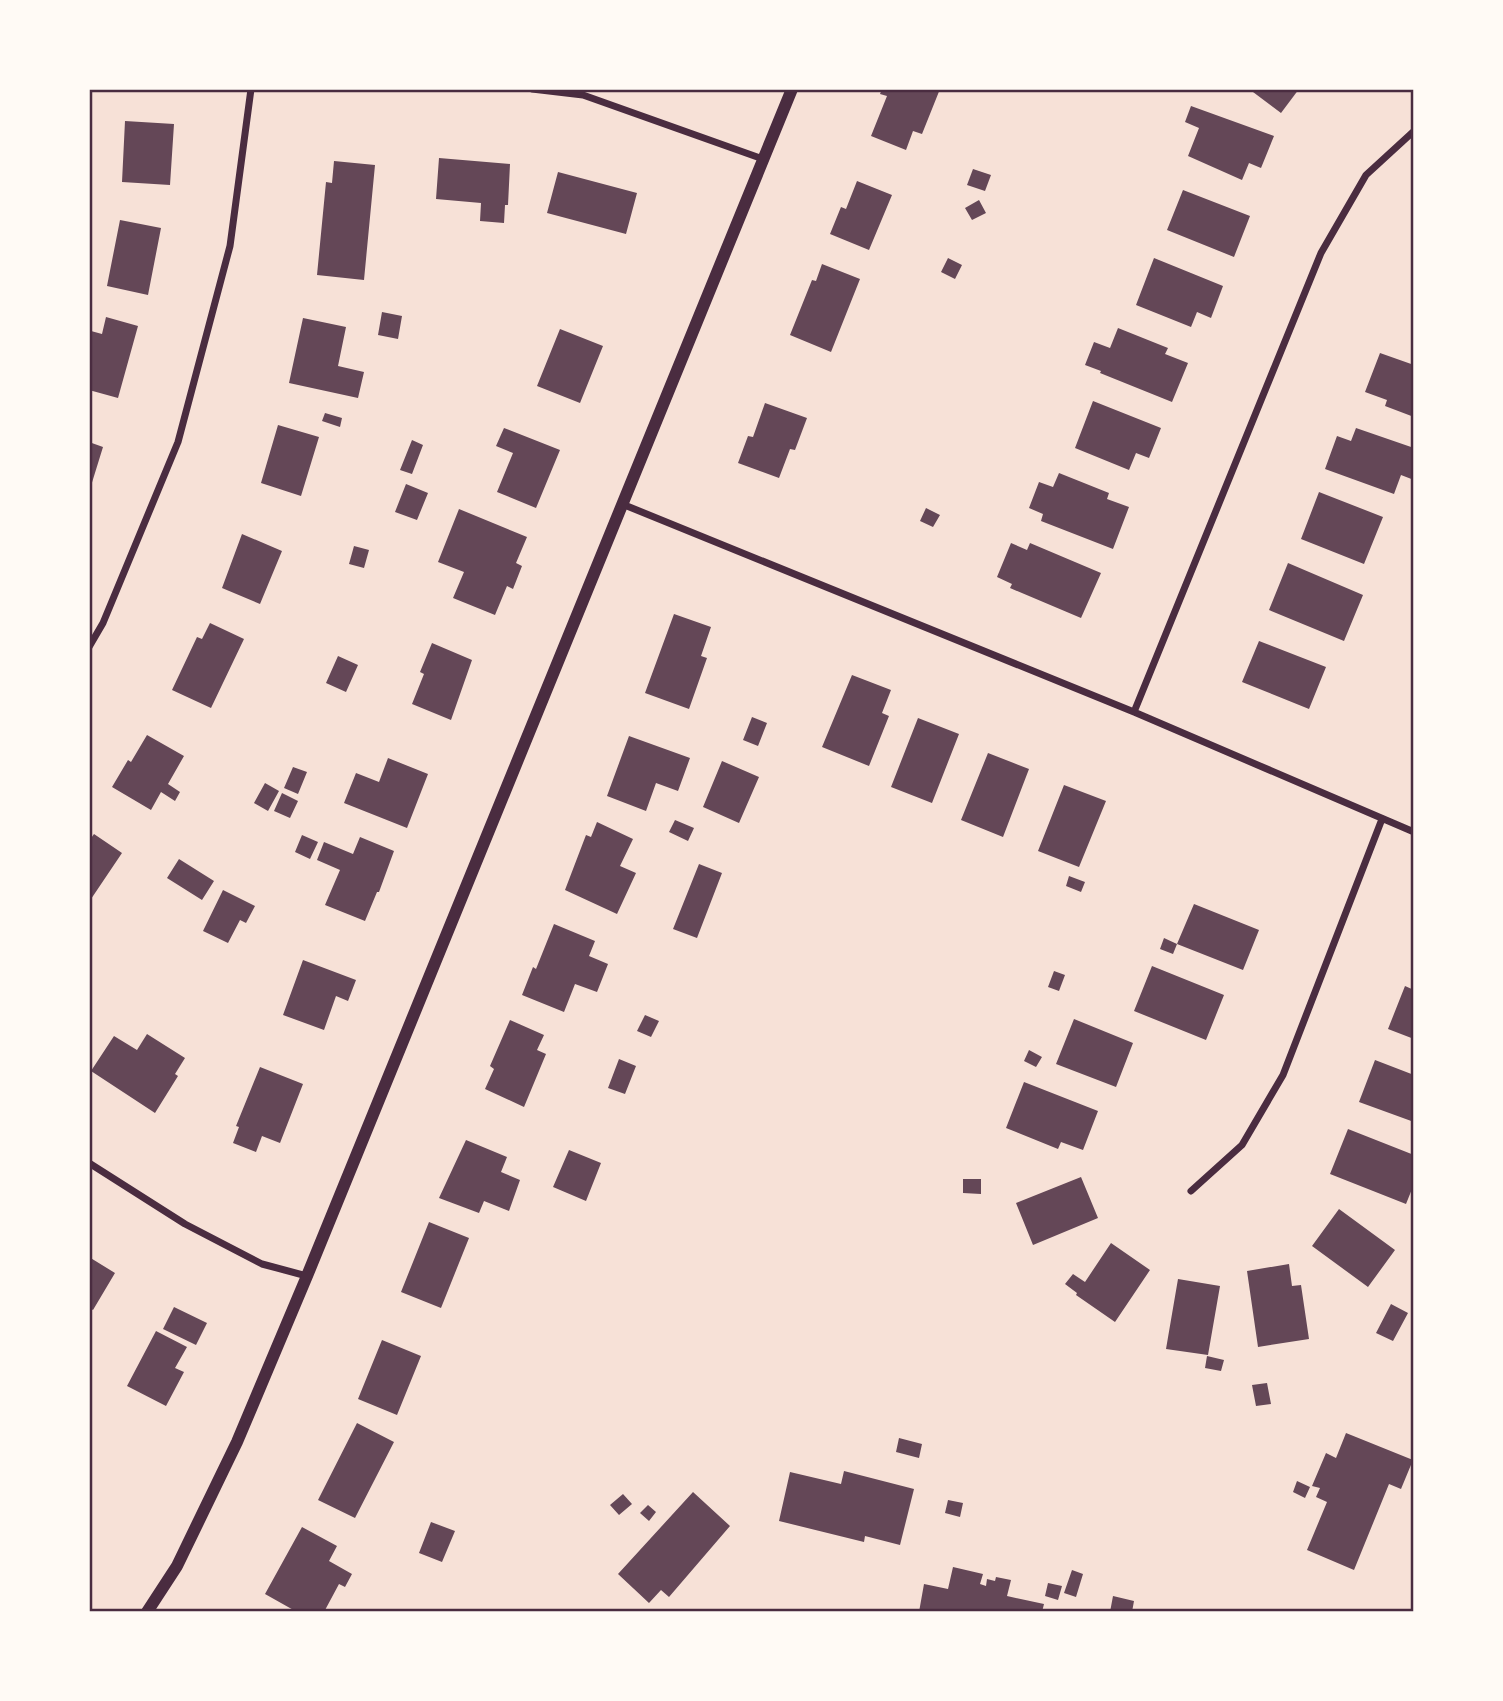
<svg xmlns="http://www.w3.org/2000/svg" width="1503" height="1701" viewBox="0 0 1503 1701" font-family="'IBM Plex Sans',sans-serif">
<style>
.building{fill:#644757}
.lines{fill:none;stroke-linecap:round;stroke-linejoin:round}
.minor{stroke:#4a2c40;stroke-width:7}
.tertiary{stroke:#4a2c40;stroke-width:12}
.neatline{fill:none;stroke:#4a2c40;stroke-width:2.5}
</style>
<rect width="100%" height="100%" fill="#f7e1d7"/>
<path class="building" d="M882 89H940L922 134 913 131 906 150 871 136 887 96 880 94Z
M1249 89H1299L1281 113Z
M1191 106 1274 136 1261 168 1249 163 1242 180 1188 156 1199 128 1185 122Z
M125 121 174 124 170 185 122 182Z
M439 158 510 164 508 205H505L504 223 480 221 481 203 436 199Z
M334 161 375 165 364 280 317 275 326 182 332 183Z
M973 169 991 175 985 191 967 185Z
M558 172 637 193 626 234 547 213Z
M857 181 892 195 869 250 830 234 841 207 846 209Z
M1183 190 1250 216 1234 257 1167 230Z
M979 200 986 213 972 220 965 208Z
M120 220 161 228 148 295 107 286Z
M948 258 962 265 955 279 941 272Z
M1154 258 1223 286 1211 318 1197 312 1191 327 1136 305Z
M822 264 860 279 831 352 790 335 812 280 816 281Z
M382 312 402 316 398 339 378 335Z
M106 317 138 326 118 398 89 390V339L91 331 102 334Z
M303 318 346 327 338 366 364 372 358 398 289 383Z
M1118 328 1168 348 1165 354 1188 363 1172 402 1100 373 1101 371 1085 365 1094 342 1110 348Z
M560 329 603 346 580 403 537 386Z
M1380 353 1414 365V417L1385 406 1387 400 1365 392Z
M1093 401 1161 428 1149 458 1136 453 1129 470 1075 448Z
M765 403 807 418 795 450 790 449 779 478 738 463 748 436 753 437Z
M325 413 342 418 340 427 322 421Z
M278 425 319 437 301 496 261 483Z
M504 428 560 450 536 508 497 492 513 453 496 446Z
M1356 428 1414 448V480L1401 475 1394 494 1325 469 1337 436 1351 441Z
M412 440 423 445 412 474 400 470Z
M89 442 103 447 90 489 89 488Z
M1059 473 1109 493 1107 499 1129 507 1113 549 1041 521 1043 514 1029 508 1039 482 1053 487Z
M406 484 428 493 417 520 395 512Z
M1319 492 1383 517 1364 564 1301 539Z
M926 508 940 515 933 527 920 521Z
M459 509 527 537 516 563 522 566 513 589 507 586 495 615 453 598 464 572 438 562Z
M242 534 282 551 260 604 222 588Z
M1011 543 1027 550 1030 543 1101 573 1081 618 1010 588 1012 584 997 577Z
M354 546 369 550 364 568 349 564Z
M1288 563 1363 595 1344 641 1269 610Z
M674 614 711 627 701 656 707 658 689 709 645 693Z
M210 623 244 639 211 708 172 690 197 637 202 639Z
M1259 641 1326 667 1309 709 1242 682Z
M432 643 472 660 451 720 412 704 424 674 420 672Z
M338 656 358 665 346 692 326 683Z
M852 675 891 690 882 713 889 716 869 766 822 747Z
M752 717 767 723 758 746 743 740Z
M918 718 959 734 932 803 891 787Z
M147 735 184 756 168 784 180 792 175 801 161 792 151 810 112 787 128 760 131 762Z
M629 736 690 758 678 791 656 783 646 811 607 796Z
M988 753 1029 769 1003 837 961 820Z
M388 758 428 774 407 828 344 803 356 773 379 782Z
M722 761 759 777 739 823 703 807Z
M293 767 307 772 298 794 284 788Z
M265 783 279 791 268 811 254 803Z
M1064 785 1106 801 1079 867 1038 851Z
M282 793 298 801 290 818 274 811Z
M675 820 694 828 688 841 669 832Z
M597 822 633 839 620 866 636 873 617 914 565 890 586 835 591 837Z
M94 834 122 853 89 902V841Z
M302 835 318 842 310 859 295 852Z
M360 837 394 851 379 892H377L365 921 325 905 340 870 317 860 324 842 353 854Z
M179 859 214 881 202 900 167 878Z
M699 864 722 873 697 938 673 929Z
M1069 876 1085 882 1081 892 1066 886Z
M223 890 255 906 246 923 240 920 228 943 203 931Z
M1194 904 1259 930 1243 970 1177 944Z
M554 924 595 941 589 956 608 964 597 992 575 984 564 1012 522 995 533 967 536 969Z
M1164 938 1177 944 1173 954 1160 949Z
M303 960 356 980 348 1001 336 996 324 1030 283 1015Z
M1152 966 1224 995 1206 1040 1134 1011Z
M1054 971 1065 975 1059 991 1048 987Z
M1405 986 1414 990V1039L1388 1029Z
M645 1015 659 1021 651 1037 637 1031Z
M1074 1019 1133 1043 1116 1087 1056 1064Z
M510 1020 544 1035 537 1050 546 1054 524 1107 485 1089 494 1069 490 1066Z
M147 1034 185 1058 175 1074 178 1076 155 1113 91 1071 114 1036 137 1050Z
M1029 1050 1042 1057 1036 1067 1024 1061Z
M619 1059 636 1066 625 1094 608 1088Z
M1375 1060 1414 1075V1122L1359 1102Z
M260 1067 303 1084 280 1143 262 1136 256 1152 233 1143 239 1127 236 1126Z
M1024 1082 1098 1111 1083 1150 1061 1142 1058 1149 1006 1128Z
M1348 1129 1414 1155V1184L1406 1204 1330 1174Z
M466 1140 507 1157 501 1172 520 1180 509 1211 484 1201 479 1213 439 1198Z
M569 1150 601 1163 586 1201 553 1187Z
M1081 1177 1098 1218 1033 1245 1016 1203Z
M963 1179H981V1194L963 1193Z
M1339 1209 1395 1250 1368 1287 1312 1246Z
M429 1222 469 1238 441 1308 401 1292Z
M1111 1243 1150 1270 1115 1322 1076 1295 1077 1293 1065 1284 1073 1274 1085 1282Z
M89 1257 115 1273 93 1310 89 1308Z
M1289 1264 1292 1286 1301 1285 1309 1339 1258 1347 1247 1271Z
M1178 1279 1220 1286 1208 1355 1166 1349Z
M1391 1304 1408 1313 1393 1341 1376 1333Z
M174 1307 207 1323 196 1345 163 1329Z
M156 1331 187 1347 175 1368 184 1372 166 1406 127 1386Z
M382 1340 421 1356 397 1415 358 1399Z
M1207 1356 1224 1360 1221 1371 1205 1368Z
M1267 1383 1271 1404 1256 1406 1252 1385Z
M357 1423 394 1442 355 1518 318 1500Z
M1346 1433 1413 1460 1401 1489 1389 1484 1354 1570 1307 1550 1327 1502 1316 1497 1320 1488 1312 1486 1326 1453 1336 1458Z
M899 1438 922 1444 919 1458 896 1452Z
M844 1471 914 1489 900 1545 865 1536 864 1542 779 1521 790 1472 841 1484Z
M1297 1481 1310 1487 1305 1498 1293 1492Z
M693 1492 730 1526 669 1597 661 1590 649 1603 618 1574Z
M623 1494 632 1504 619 1515 610 1505Z
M948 1500 963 1503 960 1517 945 1513Z
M648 1505 656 1512 649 1521 640 1513Z
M431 1522 455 1531 442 1562 419 1553Z
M302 1527 337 1546 329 1561 352 1574 345 1587 339 1584 324 1612H297L265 1594Z
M953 1567 983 1574 980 1584 986 1586 987 1579 995 1581 996 1577 1011 1580 1007 1596 1044 1604 1042 1612H919L924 1584 948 1589Z
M1072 1570 1083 1574 1076 1597 1064 1593Z
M1048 1583 1062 1586 1058 1600 1045 1596Z
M1113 1596 1134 1601 1132 1612H1110Z"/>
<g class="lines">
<path class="minor" d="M532 89 583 95 763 159
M622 504 1134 712 1414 832
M89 647 103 623 178 442 230 246 251 89
M1134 712 1321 253 1366 175 1414 131
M89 1163 185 1224 262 1264 307 1276
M1191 1191 1242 1145 1283 1075 1382 819"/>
<path class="tertiary" d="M147 1612 177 1566 237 1442 307 1276 792 89"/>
</g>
<rect width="1503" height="1701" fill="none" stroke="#fffaf5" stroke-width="182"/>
<rect x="91" y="91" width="1321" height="1519" class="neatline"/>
</svg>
